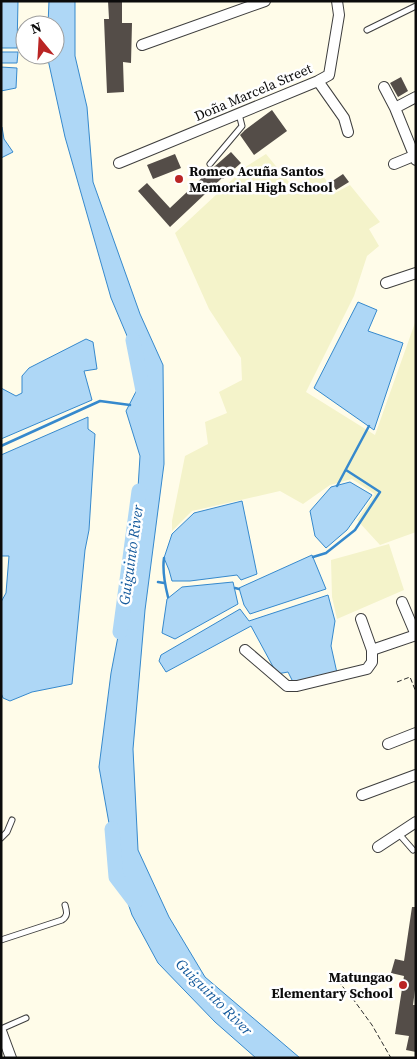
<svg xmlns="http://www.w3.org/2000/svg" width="417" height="1059" viewBox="0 0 417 1059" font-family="'Source Serif 4',serif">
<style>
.farmland{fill:#f4f3ca}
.water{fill:#aed7f6;stroke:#3689cd}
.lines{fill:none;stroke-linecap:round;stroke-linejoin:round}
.stream{stroke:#3689cd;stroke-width:2.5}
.river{stroke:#aed7f6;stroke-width:15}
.building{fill:#544d48}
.lane-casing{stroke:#3e3e3e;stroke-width:7}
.street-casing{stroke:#3e3e3e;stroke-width:12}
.path{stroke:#2d2d2d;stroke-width:1;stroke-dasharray:5 2.5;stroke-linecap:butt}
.lane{stroke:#fff;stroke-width:5}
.street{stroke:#fff;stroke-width:10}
.poi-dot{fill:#ba2524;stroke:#fff;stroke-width:2}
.labels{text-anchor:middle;stroke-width:5;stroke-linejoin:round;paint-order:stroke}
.street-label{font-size:14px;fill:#0b0b0b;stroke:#fff}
.poi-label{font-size:14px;font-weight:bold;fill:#0b0b0b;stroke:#fff;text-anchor:start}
.water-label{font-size:15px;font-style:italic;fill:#155a9c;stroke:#fff}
</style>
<rect width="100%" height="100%" fill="#fffce9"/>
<path class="farmland" d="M266 154 293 187 319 170 335 193 350 185 380 222 369 229 379 246 367 256 354 296 306 392 375 435 416 320V532L380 545 357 520 375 494 352 479 330 485 303 504 280 491 192 511 172 531V521L185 456 208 444 205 422 227 413 219 392 242 380 241 358 209 309 175 233 247 166Z
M389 544 404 590 337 619 332 597 331 560Z"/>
<path class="water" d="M1 1H18L17 48H1Z
M49 1H75V56L87 107 93 182 140 314 163 365 164 464 145 610 133 749 138 850 169 917 205 977 300 1058H256L215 1022 158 963 132 915 118 874 99 767 111 673 134 553 140 456 126 411 144 376 111 298 65 137 47 55H55V25H48Z
M1 52H18L17 63H1Z
M1 67 17 68 16 88 1 91Z
M1 127H2L4 139 13 152 1 158Z
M358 302 377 310 368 331 403 343 374 430 314 388Z
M86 339 93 342 97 369 84 371 92 400 1 439V388L16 396 22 393V376L29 368Z
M88 417V429L95 434 89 530 85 550 72 684 32 692 10 701 3 698 1 693V602L6 593 9 556H1V455Z
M350 482 372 495 347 530 326 548 315 536 310 511 331 487Z
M242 501 257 574 241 580 237 575 190 581H172L169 570 164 558 172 534 194 513Z
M312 555 326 589 250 614 244 605 239 588Z
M233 582 238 604 175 639 162 633 167 599 182 587Z
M328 595 335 621 331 646 337 673 294 684 288 672 277 674 251 626 166 672 159 661 161 655 240 609 249 621Z"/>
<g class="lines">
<path class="stream" d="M1 446 100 401 130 405
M337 486 369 426
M313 557 326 553 355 530 380 492 346 470
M164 558C162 572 165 585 168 597
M158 582 164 583
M235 588 239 589"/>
<path class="river" d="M133 340 145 401
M120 632 139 491
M112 829 116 877 135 902"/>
</g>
<path class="building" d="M108 1H122V23H132L131 63 123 62 124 92 107 93 104 19H109Z
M401 77 408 91 398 97 390 83Z
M272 110 287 131 254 155 240 135 245 130Z
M231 152 241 163 223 179 222 178 170 227 138 191 147 183 170 208 206 174Z
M175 154 181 168 153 179 147 165Z
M343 174 349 182 336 190 331 182Z
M412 907H416V982L413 1005H416V1052L406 1050 409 1036 395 1034 404 976 391 973 395 959 404 961Z"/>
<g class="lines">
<defs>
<path id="lane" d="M367 30 416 6
M210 164 242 126 239 114
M399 834 413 850
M1 838 7 832 12 820
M1 940 62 920C68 916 67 912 65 905
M1 1029 26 1018"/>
<path id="street" d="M142 45 265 1
M318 81 344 118 348 132
M384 87 395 108 416 160
M395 108 416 97
M119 163 318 81 329 75 339 15 337 1
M394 164 416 155
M386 283 416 273
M402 602 416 635
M361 619 372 650 416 635
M245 650 287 686H297L367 669 372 662V650
M388 744 416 733
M362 795 416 775
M378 847 416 822
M1 1031 11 1058"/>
</defs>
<use href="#lane" class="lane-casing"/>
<use href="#street" class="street-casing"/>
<path class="path" d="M397 682 410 677 416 692
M333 975 353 999 372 1025 391 1058"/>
<use href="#lane" class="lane"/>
<use href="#street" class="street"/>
</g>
<g class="poi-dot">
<circle cx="179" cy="179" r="5"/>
<circle cx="403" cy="985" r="5"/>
</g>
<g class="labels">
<g class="street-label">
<text transform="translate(253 92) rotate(-23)" y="5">Doña Marcela Street</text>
</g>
<g class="poi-label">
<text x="189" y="176">Romeo Acuña Santos<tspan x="189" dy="16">Memorial High School</tspan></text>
<text x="393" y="982" text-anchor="end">Matungao<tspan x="393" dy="16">Elementary School</tspan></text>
</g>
<g class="water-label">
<text transform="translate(131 555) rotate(-82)" y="5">Guiguinto River</text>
<text transform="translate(214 997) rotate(45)" y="5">Guiguinto River</text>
</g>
</g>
<rect width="417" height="1059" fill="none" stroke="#0b0b0b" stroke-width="5"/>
<g transform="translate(40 40) rotate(342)"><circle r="24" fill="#ffffff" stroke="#9d9d9d"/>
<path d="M0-4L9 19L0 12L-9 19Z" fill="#ba2524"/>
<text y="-8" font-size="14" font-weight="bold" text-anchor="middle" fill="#0b0b0b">N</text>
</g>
</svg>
